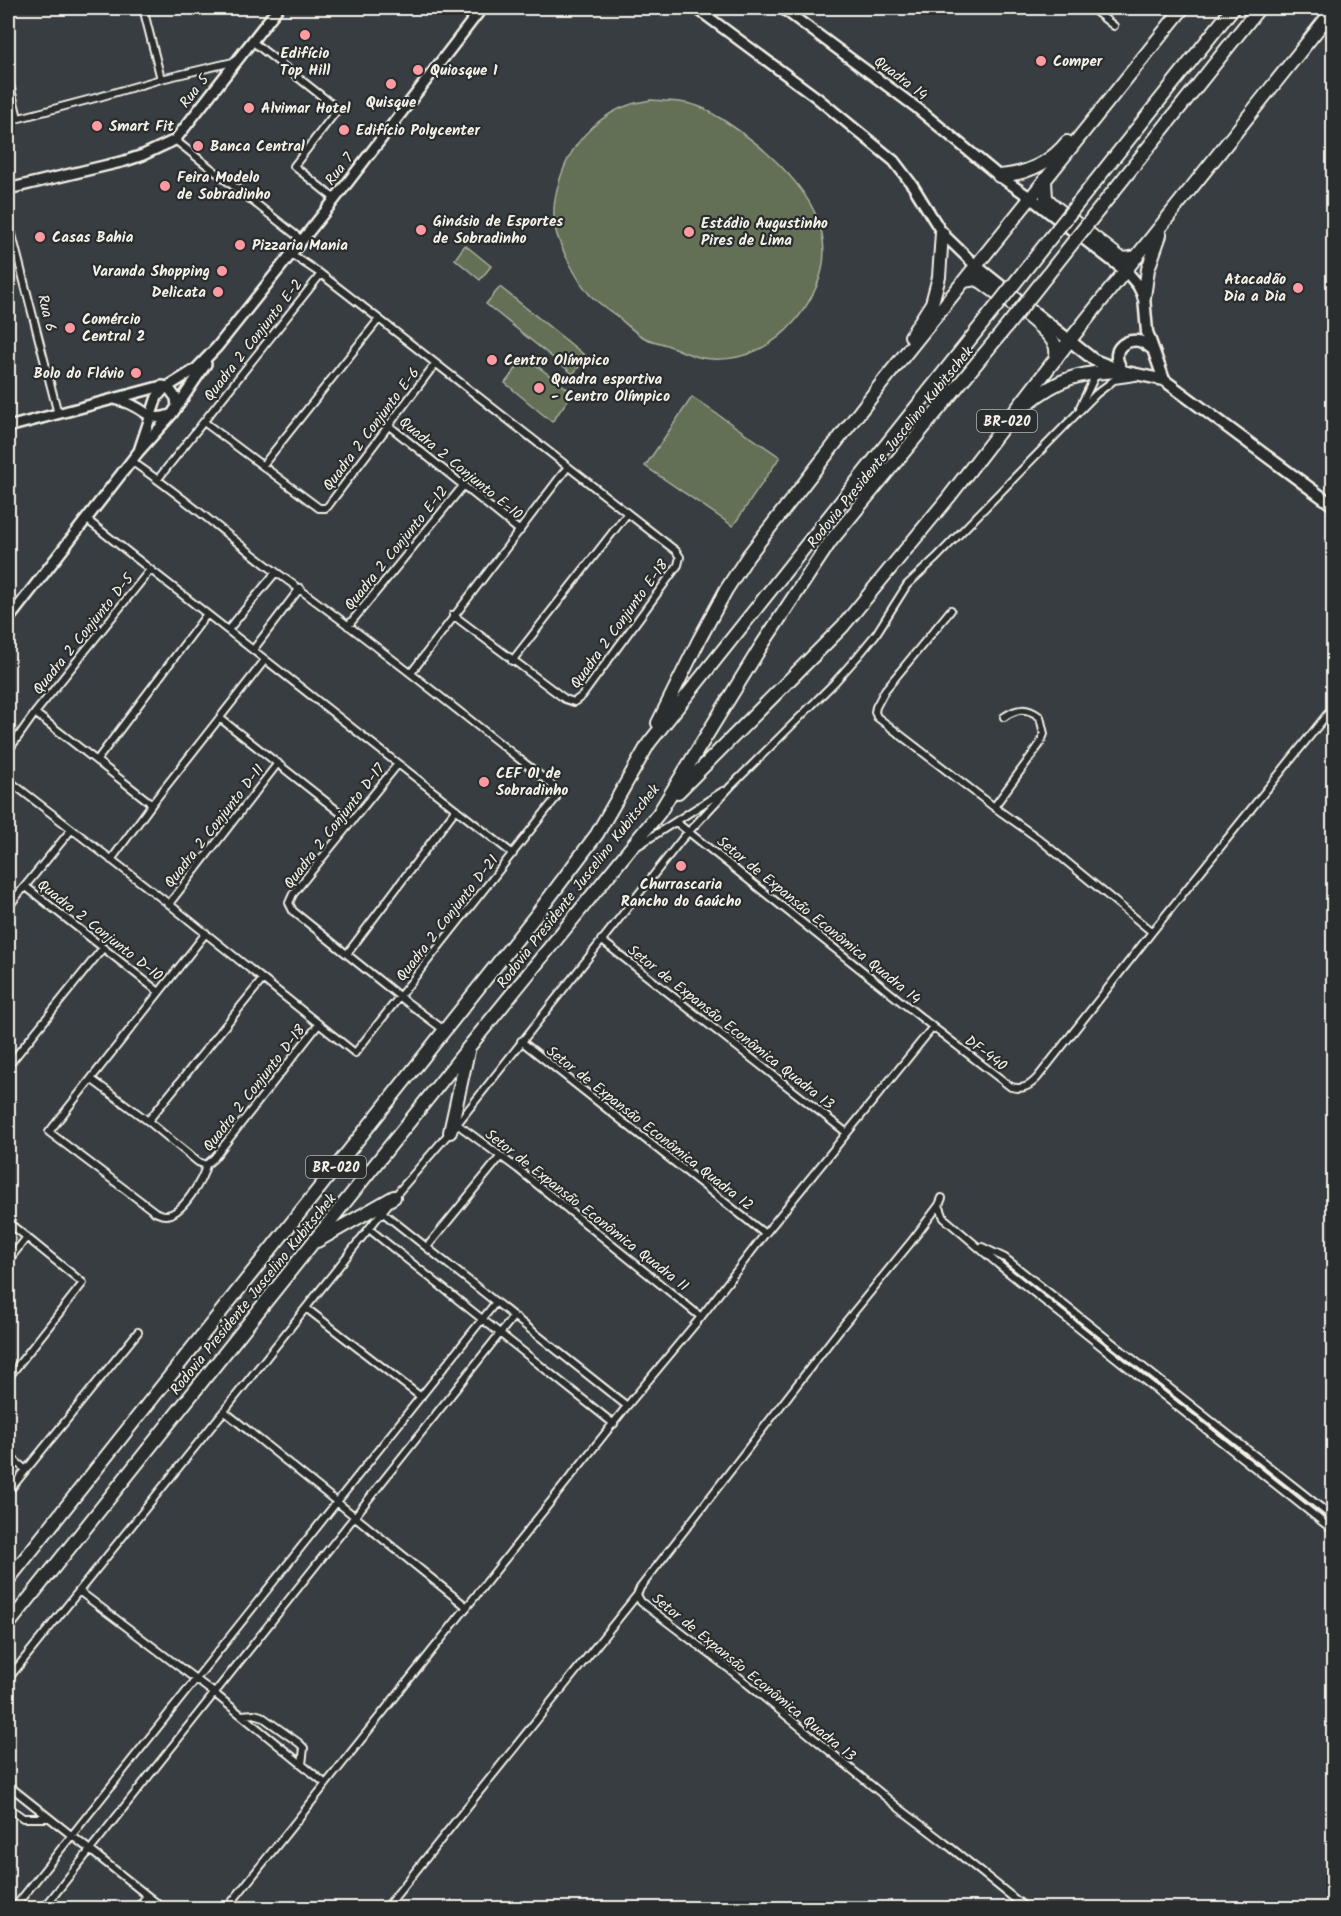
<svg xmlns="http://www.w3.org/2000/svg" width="1341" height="1916" viewBox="0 0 1341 1916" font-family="Kalam,sans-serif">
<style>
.green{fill:#636f56;stroke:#acb09f;stroke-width:1.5}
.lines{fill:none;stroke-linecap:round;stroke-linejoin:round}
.street-casing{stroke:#f4f1e8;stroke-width:10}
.secondary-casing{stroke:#f4f1e8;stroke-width:14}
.primary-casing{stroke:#f4f1e8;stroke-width:15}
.highway-casing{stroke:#f4f1e8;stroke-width:16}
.street{stroke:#2a2d2e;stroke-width:6}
.secondary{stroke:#2a2d2e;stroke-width:9}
.primary{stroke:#2a2d2e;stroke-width:10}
.highway{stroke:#2a2d2e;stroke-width:12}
.highway-bridge-casing{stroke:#f4f1e8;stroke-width:16;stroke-linecap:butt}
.highway-bridge{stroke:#2a2d2e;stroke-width:12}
.poi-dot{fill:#ff9aa2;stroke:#2a2d2e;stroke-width:2}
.labels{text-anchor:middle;stroke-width:4.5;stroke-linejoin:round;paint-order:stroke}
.shield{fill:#2a2d2e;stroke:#b7b6b0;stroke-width:1.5}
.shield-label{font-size:14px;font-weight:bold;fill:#f4f1e8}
.poi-label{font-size:15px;font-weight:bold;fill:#f4f1e8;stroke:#2a2d2e;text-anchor:start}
.street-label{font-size:15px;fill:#f4f1e8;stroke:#2a2d2e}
</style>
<rect width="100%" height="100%" fill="#383d42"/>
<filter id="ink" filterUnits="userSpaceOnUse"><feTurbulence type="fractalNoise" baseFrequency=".0167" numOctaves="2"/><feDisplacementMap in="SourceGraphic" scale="12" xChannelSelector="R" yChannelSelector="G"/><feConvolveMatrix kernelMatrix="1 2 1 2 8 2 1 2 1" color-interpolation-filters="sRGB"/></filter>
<g filter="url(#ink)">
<path class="green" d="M651 100C667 101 685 101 700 107 707 109 714 115 720 118 737 129 752 139 767 153 822 202 848 257 795 321 774 346 744 361 712 359 696 359 683 351 669 346 661 342 651 342 643 337 634 332 626 324 618 317 609 310 598 303 590 295 578 282 558 244 555 227 551 204 558 181 567 161 579 136 602 114 629 105 636 102 644 102 651 100Z
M465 245 491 266 480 280 455 259Z
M500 287 587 357 573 374 486 304Z
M525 357 573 393 552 422 505 383Z
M692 397 780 457 733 526 645 466Z"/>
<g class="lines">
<defs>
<path id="street" d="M143 8 161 79
M1091 8 1114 26
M253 42 338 109 294 166 335 199
M8 77 18 118
M8 121 99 97 161 79 237 61
M175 140 302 240
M8 219 58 414
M291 254 321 274 379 319 676 551 680 557 678 565 582 696 574 702 565 699 453 615
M1080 407 1097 372
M204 422 319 508H325L328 506 435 364
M388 425 520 531
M263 465 379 319
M158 479 321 274
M86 519 513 854
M951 610 885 690 876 707 875 712 877 717 994 807 1039 839 1152 932
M348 626 463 486
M228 630 276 572
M253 650 300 588
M512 661 627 514
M411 673 567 468
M35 713 152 804
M221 719 352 822
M8 751 35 713 150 570
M97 760 207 614
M398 764 293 894 289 903 293 911 400 997 444 1030
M8 780 169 904 355 1053 556 798V792L551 784C460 712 370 640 276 572 227 536 182 495 131 461
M8 793 14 785
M994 807 1040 744 1044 734 1040 717C1027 707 1017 708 1004 717
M676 822 933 1027 1011 1087C1023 1090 1030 1086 1038 1077L1152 932 1334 706
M636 847 723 791
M111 860 152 804 265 660
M25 886 159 992
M169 904 278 763
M8 907 71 830
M206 933 49 1132 155 1212C158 1213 161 1215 165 1215 182 1216 203 1179 206 1165
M601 940 847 1133
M347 954 456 809
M521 1041 765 1234
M8 1066 103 948
M91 1079 148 1121 198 1162 206 1165
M148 1121 263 979
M457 1124 518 1169 701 1317
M206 1165 214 1158 319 1024
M942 1198 939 1205 911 1242 840 1329 640 1588 637 1595 641 1602 728 1668 899 1808 945 1843 1026 1908
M939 1205 944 1218 999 1265 1334 1531
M382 1212 627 1406
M8 1222 83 1283 8 1378
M369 1229 614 1424
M427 1247 501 1156
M982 1247 1005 1258 1334 1518
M8 1261 27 1237
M306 1308 421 1397
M224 1411 467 1607
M8 1455 26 1470
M8 1492 138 1332
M79 1591 214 1693 326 1784
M8 1679 224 1411 394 1197 457 1124 682 839 731 786 834 683 858 656 876 634 907 585 936 558 1096 394 1114 380 1135 377
M241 1715 254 1714 261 1716 299 1743 304 1748 302 1764
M8 1785 163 1908
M8 1807 23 1818H48
M14 1908 496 1302
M44 1908 513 1317
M137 1908 147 1896
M227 1908 627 1406 701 1317 765 1234 933 1027
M386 1908 637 1595"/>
<path id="secondary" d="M696 8 816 97 894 161 913 186 942 233 976 266
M782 8 917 108 999 176 1031 198
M8 189 125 161 143 155 175 140 278 8
M115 399C121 401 128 402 134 406 149 413 151 422 170 415
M8 427 162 386 168 387 176 398 177 407
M139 451 157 397 164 389 196 369 217 347 335 199 482 8
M8 620 139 451 172 414 206 364"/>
<path id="primary" d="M1031 198 1126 271 1138 285 1144 297 1147 332 1164 380
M976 266 1094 360 1122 371 1164 380 1334 506
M1122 371C1120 367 1117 361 1117 357 1116 343 1134 337 1144 343 1147 345 1150 347 1153 349"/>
<path id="highway" d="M999 176C1026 174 1050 163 1067 142
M1045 181 1046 198 1054 206 1119 257 1125 259 1137 257
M1078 203 1233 8
M1093 217 1259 8
M964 281 976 279 982 282C1000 296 1046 326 1055 345 1057 349 1056 354 1056 359
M1144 297 1148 269 1160 235
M911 336 932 303 939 277 942 233
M1027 404C1058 378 1081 372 1122 371
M658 723 699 640 726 590 748 556 882 383 1183 8
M678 792 843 626 949 497 1070 340 1334 9
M450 1132 468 1051
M317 1241 394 1197
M8 1580 537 914 597 834 649 743 991 313
M8 1625 468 1048 659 813 760 648 830 542 1007 326"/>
</defs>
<use href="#street" class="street-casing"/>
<use href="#secondary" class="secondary-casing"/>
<use href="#primary" class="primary-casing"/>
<use href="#highway" class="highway-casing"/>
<use href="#street" class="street"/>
<use href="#secondary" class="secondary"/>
<use href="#primary" class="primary"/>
<use href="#highway" class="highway"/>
<defs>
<path id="highway-bridge" d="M991 313 1078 203
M1007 326 1093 217"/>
</defs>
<use href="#highway-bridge" class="highway-bridge-casing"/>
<use href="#highway-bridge" class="highway-bridge"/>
</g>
</g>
<g class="poi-dot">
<circle cx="305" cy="35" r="6"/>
<circle cx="1041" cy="61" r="6"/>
<circle cx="418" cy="70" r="6"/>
<circle cx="391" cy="84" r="6"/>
<circle cx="249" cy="108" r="6"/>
<circle cx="97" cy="126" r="6"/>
<circle cx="344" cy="130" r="6"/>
<circle cx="198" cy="146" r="6"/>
<circle cx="165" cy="186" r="6"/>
<circle cx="421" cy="230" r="6"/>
<circle cx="689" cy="232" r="6"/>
<circle cx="40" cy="237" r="6"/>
<circle cx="240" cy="245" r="6"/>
<circle cx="222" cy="271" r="6"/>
<circle cx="1298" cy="288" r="6"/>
<circle cx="218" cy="292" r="6"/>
<circle cx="70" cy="328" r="6"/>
<circle cx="492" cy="360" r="6"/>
<circle cx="136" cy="373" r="6"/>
<circle cx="539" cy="388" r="6"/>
<circle cx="484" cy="782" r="6"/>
<circle cx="681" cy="866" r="6"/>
</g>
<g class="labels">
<g class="shield">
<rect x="977" y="410" width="60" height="22" rx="4.5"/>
<rect x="306" y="1156" width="60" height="22" rx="4.5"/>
</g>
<g class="shield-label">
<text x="1007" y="426">BR-020</text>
<text x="336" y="1172">BR-020</text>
</g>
<g class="poi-label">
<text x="305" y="58" text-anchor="middle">Edifício<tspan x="305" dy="17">Top Hill</tspan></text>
<text x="1053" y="66">Comper</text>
<text x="430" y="75">Quiosque 1</text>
<text x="391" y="107" text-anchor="middle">Quisque</text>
<text x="261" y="113">Alvimar Hotel</text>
<text x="109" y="131">Smart Fit</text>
<text x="356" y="135">Edifício Polycenter</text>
<text x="210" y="151">Banca Central</text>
<text x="177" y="182">Feira Modelo<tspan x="177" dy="17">de Sobradinho</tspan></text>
<text x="433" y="226">Ginásio de Esportes<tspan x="433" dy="17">de Sobradinho</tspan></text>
<text x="701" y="228">Estádio Augustinho<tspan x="701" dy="17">Pires de Lima</tspan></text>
<text x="52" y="242">Casas Bahia</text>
<text x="252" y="250">Pizzaria Mania</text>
<text x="210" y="276" text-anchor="end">Varanda Shopping</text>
<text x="1286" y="284" text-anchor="end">Atacadão<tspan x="1286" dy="17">Dia a Dia</tspan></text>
<text x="206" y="297" text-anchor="end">Delicata</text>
<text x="82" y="324">Comércio<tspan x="82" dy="17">Central 2</tspan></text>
<text x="504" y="365">Centro Olímpico</text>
<text x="124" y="378" text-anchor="end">Bolo do Flávio</text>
<text x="551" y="384">Quadra esportiva<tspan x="551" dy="17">- Centro Olímpico</tspan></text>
<text x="496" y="778">CEF 01 de<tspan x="496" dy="17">Sobradinho</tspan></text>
<text x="681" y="889" text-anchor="middle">Churrascaria<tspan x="681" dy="17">Rancho do Gaúcho</tspan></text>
</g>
<g class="street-label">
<text transform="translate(901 78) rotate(37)" y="5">Quadra 14</text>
<text transform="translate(194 91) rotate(-52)" y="5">Rua 5</text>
<text transform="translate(339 169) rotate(-52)" y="5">Rua 7</text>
<text transform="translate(47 313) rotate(76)" y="5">Rua 6</text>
<text transform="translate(253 340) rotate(-52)" y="5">Quadra 2 Conjunto E-2</text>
<text transform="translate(371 429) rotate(-53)" y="5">Quadra 2 Conjunto E-6</text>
<text transform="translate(890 447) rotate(-51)" y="5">Rodovia Presidente Juscelino Kubitschek</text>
<text transform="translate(461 468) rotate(39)" y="5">Quadra 2 Conjunto E-10</text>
<text transform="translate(396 548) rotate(-51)" y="5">Quadra 2 Conjunto E-12</text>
<text transform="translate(619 624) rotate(-54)" y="5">Quadra 2 Conjunto E-18</text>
<text transform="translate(83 634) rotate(-51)" y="5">Quadra 2 Conjunto D-5</text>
<text transform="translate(214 826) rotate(-52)" y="5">Quadra 2 Conjunto D-11</text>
<text transform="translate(334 826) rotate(-52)" y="5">Quadra 2 Conjunto D-17</text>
<text transform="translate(578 886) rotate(-52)" y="5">Rodovia Presidente Juscelino Kubitschek</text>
<text transform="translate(447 918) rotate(-52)" y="5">Quadra 2 Conjunto D-21</text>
<text transform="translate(819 920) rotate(39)" y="5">Setor de Expansão Econômica Quadra 14</text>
<text transform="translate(100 930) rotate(38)" y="5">Quadra 2 Conjunto D-10</text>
<text transform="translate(731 1027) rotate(38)" y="5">Setor de Expansão Econômica Quadra 13</text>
<text transform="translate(986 1053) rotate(37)" y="5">DF-440</text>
<text transform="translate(254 1088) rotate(-52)" y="5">Quadra 2 Conjunto D-18</text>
<text transform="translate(650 1128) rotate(38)" y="5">Setor de Expansão Econômica Quadra 12</text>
<text transform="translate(587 1210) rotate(38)" y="5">Setor de Expansão Econômica Quadra 11</text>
<text transform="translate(253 1294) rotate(-51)" y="5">Rodovia Presidente Juscelino Kubitschek</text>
<text transform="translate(754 1677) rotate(39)" y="5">Setor de Expansão Econômica Quadra 13</text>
</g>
</g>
<rect width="1341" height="1916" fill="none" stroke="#2a2d2e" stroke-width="30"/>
<rect x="15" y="15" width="1311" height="1886" fill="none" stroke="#f4f1e8" stroke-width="2" filter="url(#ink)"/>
</svg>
